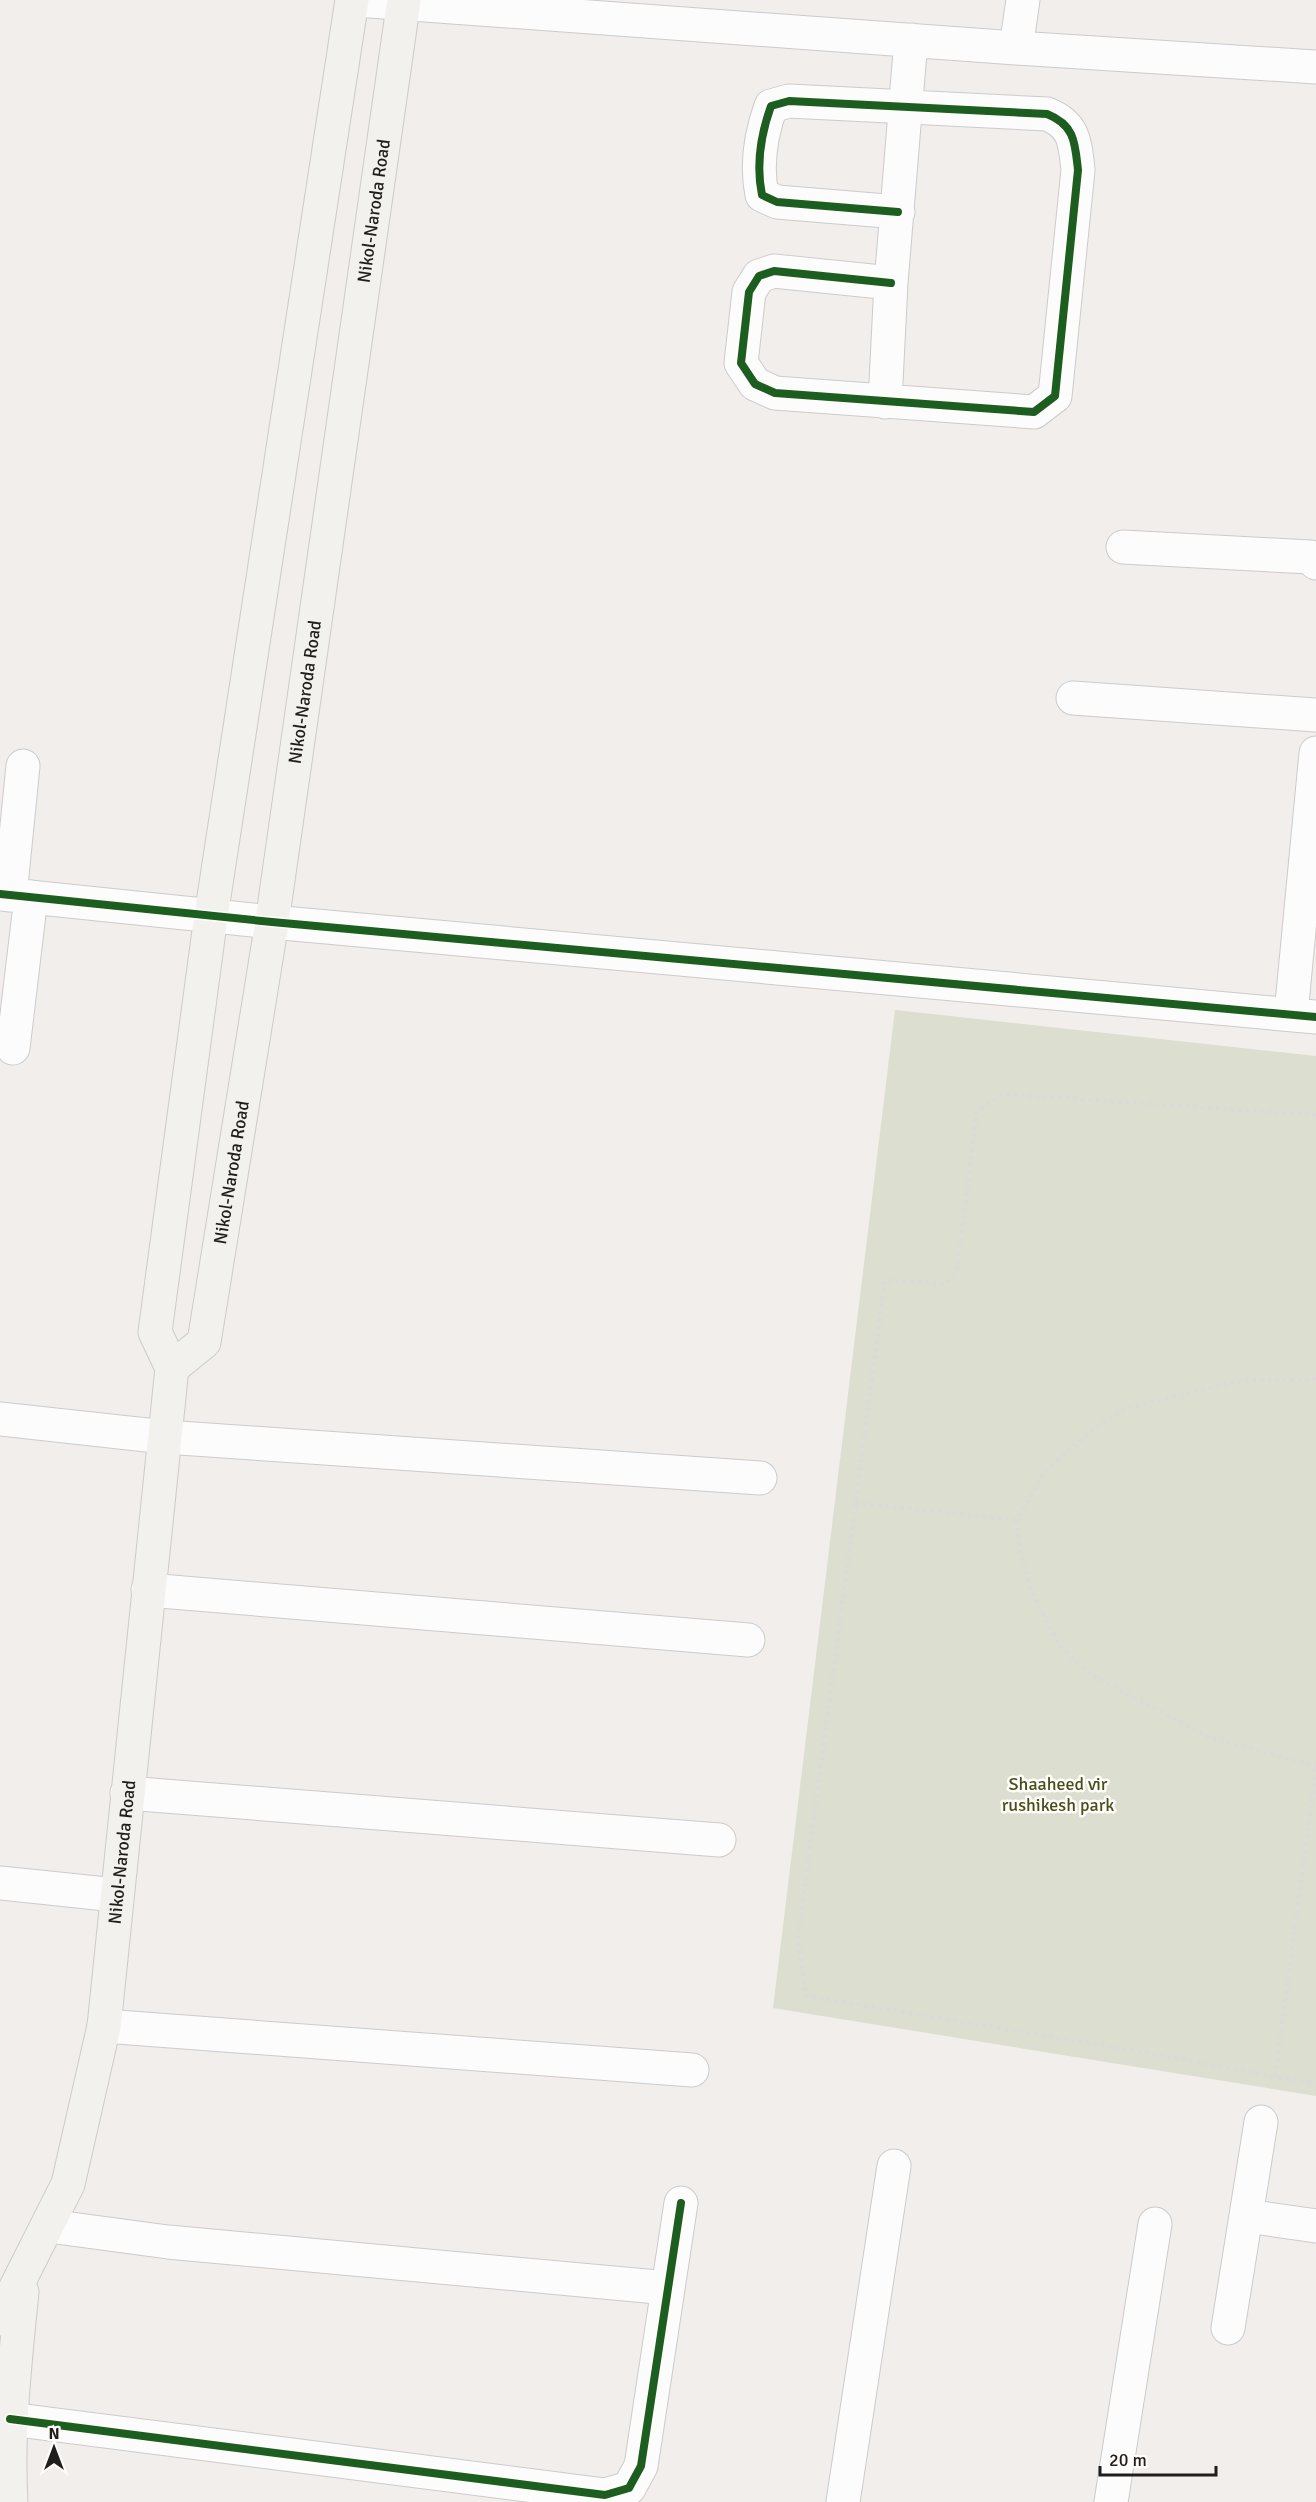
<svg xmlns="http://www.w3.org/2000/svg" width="1316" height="2502" viewBox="0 0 1316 2502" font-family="Signika,sans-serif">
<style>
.green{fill:#dcdecf}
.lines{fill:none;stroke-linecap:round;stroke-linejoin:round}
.minor-casing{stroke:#cdcbca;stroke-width:35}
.secondary-casing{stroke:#cdcbca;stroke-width:35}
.path{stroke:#dbdad9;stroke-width:4;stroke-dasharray:3 4.5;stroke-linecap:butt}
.minor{stroke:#fdfcfc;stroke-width:33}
.secondary{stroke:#f3f1ed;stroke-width:33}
.cycleway-casing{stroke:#fffcfa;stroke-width:11}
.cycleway{stroke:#1b5e20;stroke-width:8}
.labels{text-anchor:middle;stroke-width:5;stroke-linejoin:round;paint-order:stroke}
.street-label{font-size:18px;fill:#201e1d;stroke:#fffcfa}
.park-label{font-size:18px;fill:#464f1b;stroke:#fffcfa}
</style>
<rect width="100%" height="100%" fill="#f1eeec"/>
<path class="green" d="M895 1010 1316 1056V2096L773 2008Z"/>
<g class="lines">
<defs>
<path id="minor" d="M356 0 1016 48 1316 67
M1016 48 1023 0
M891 283 774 271 759 276 749 292 741 363 755 384 775 393 1034 412 1055 396 1078 170C1075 143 1075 125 1047 114L789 101 771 106C761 134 756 166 762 195L777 202 898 212
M885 402 891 283 911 40
M1123 547 1310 557 1316 563
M1073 698 1316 715
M0 894 272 922 1316 1017
M10 895 23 766
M1291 1014 1316 753
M13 1048 31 897
M0 1419 165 1437 760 1478
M148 1590 748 1640
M127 1793 719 1840
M0 1883 116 1895
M104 2026 692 2070
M1247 2216 1316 2226
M49 2226 168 2242 668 2288
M1228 2328 1261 2122
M10 2419 605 2495 629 2488 641 2466 681 2203
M843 2502 894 2166
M1111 2502 1155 2224"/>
<g id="secondary">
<path id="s1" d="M172 1368 204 1342 272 922 404 0"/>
<path id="s2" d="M0 2319 68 2184 104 2026 172 1368 155 1332 211 916 352 0"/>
<path d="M11 2502C7 2431 15 2362 22 2292"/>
</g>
</defs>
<use href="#minor" class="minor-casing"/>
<use href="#secondary" class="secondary-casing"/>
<path class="path" d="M1316 1115 1003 1094 977 1111 957 1270 945 1284 885 1280 798 1938 806 1996 1108 2046 1316 2084
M1316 1379 1238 1381 1123 1409 1088 1434 1046 1470 1017 1520 1020 1550 1033 1595 1059 1645 1090 1674 1210 1738 1316 1766
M856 1503 1017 1520
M1275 2076 1316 1769"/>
<use href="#minor" class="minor"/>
<use href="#secondary" class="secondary"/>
<defs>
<path id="cycleway" d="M891 283 774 271 759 276 749 292 741 363 755 384 775 393 1034 412 1055 396 1078 170C1075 143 1075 125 1047 114L789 101 771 106C761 134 756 166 762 195L777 202 898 212
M0 894 272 922 1316 1017
M10 2419 605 2495 629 2488 641 2466 681 2203"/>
</defs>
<use href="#cycleway" class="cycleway-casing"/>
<use href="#cycleway" class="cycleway"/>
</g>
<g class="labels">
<g class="street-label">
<text dy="6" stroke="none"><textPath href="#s1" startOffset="1185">Nikol-Naroda Road</textPath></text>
<text dy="6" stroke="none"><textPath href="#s1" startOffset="699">Nikol-Naroda Road</textPath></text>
<text dy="6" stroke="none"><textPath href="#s1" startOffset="213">Nikol-Naroda Road</textPath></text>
<text dy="6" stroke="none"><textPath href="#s2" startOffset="488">Nikol-Naroda Road</textPath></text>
</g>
<g class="park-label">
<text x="1058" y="1790">Shaaheed vir<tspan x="1058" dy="21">rushikesh park</tspan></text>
</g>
</g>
<g transform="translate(54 2448)" stroke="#fffcfa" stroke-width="4.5" paint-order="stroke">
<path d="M0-4.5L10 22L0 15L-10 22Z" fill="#201e1d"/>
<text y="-9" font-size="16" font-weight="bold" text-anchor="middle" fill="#201e1d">N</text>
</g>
<path d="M1100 2466v9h116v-9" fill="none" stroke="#201e1d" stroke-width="3"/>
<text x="1109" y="2466" font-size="18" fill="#201e1d" stroke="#fffcfa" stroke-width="4.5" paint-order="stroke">20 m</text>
</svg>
